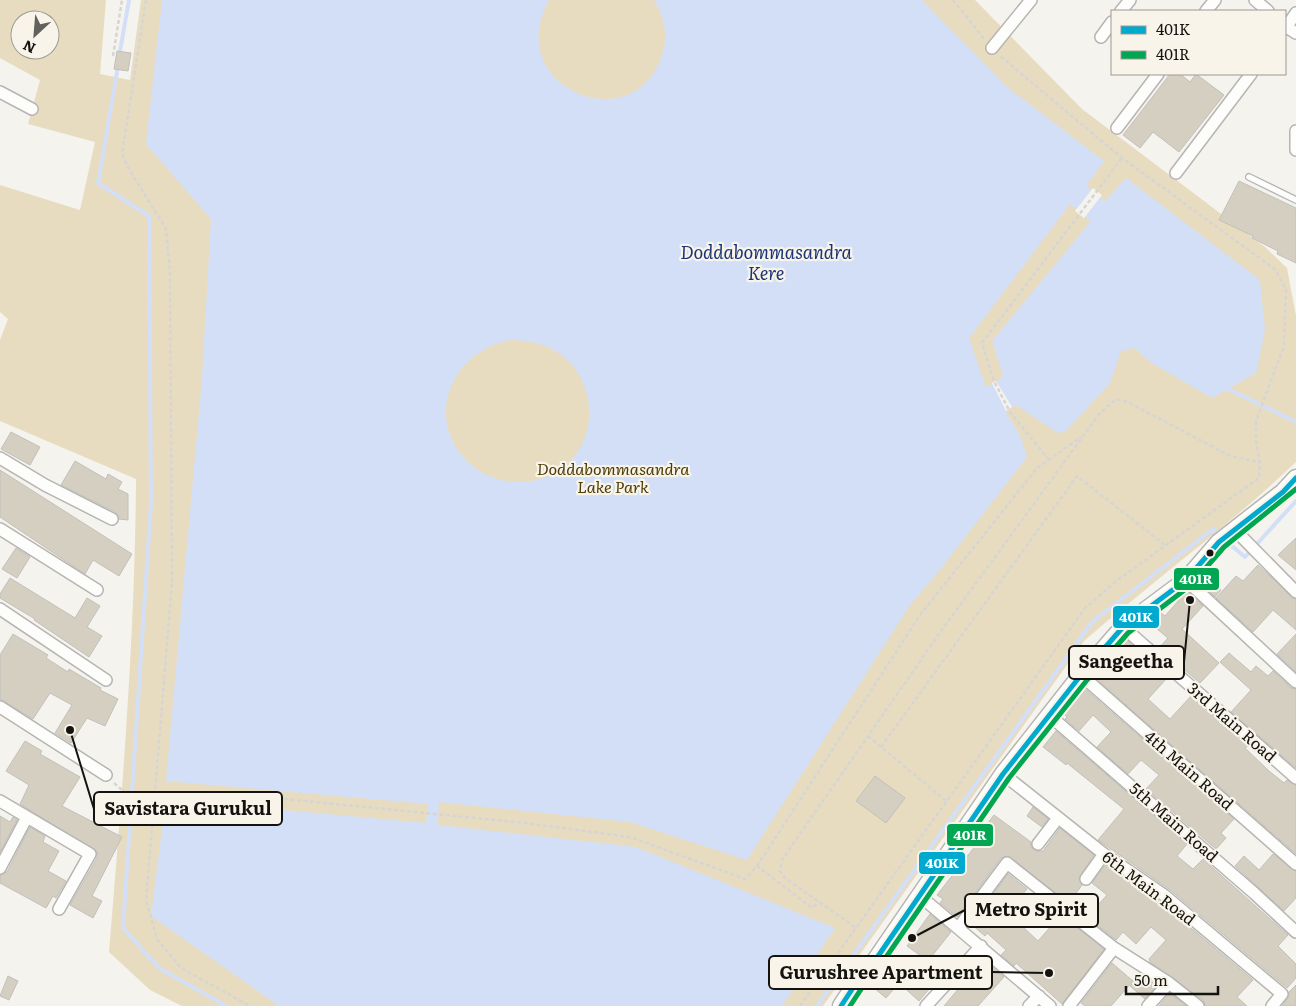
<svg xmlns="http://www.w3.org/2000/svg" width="1296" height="1006" viewBox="0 0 1296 1006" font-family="Literata,serif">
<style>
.green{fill:#e8dcc0;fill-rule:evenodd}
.water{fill:#d3dff6;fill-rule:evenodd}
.pier{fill:#f4f3ee}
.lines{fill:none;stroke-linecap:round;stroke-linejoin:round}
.stream{stroke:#d3dff6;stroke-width:4}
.building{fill:#d5cfc1;stroke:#c2c0bc}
.service-casing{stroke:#b7b5b2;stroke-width:8}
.minor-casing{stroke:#b7b5b2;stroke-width:14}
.secondary-casing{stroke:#b7b5b2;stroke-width:19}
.path{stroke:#d6d5d4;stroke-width:2.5;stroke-dasharray:4 2.5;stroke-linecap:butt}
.service{stroke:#fdfdfc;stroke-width:5.5}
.minor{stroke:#fdfdfc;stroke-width:11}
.secondary{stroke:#fdfdfc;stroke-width:16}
.bus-1-casing{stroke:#f8f4ea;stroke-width:9}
.bus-2-casing{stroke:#f8f4ea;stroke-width:9}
.bus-1{stroke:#00a9ce;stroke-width:5}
.bus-2{stroke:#00a651;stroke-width:5}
.bus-dot{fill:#151310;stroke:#f8f4ea;stroke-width:2}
.labels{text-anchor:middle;stroke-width:4.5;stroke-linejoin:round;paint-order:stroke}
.park-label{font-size:16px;font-style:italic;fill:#4e3b05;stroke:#f8f4ea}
.street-label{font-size:16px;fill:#151310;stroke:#f8f4ea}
.water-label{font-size:18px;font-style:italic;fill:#1b3477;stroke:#f8f4ea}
.leader{fill:none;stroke:#151310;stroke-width:2}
.callout-dot{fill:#151310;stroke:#f8f4ea;stroke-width:2}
.callout{fill:#f8f4ea;stroke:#151310;stroke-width:2}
.callout-label{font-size:18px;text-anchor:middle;font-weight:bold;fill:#151310}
.line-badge{stroke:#f8f4ea;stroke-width:2}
.badge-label{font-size:14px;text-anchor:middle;font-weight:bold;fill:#fff}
</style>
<rect width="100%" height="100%" fill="#f4f3ee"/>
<path class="green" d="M0 0H106L100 74 130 80 141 0H975L1082 109 1265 247 1287 268 1296 316V462C1229 526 1154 580 1084 641L823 1006H182L150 990 109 952C122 795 135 637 136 479L0 421V340L8 319 0 312V185L80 210 95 142 28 124 40 80 0 58ZM20 20H50V50H20Z"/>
<path class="water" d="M162 0H549C501 86 631 141 661 58 669 38 665 18 654 0H922L1007 87 1104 161 1086 186 1105 201 1126 178 1260 280 1265 330 1256 373 1212 398 1150 362 1135 348 1121 351 1110 383 1066 431 1058 433 1016 405 1005 411 1021 437 1027 457 939 571 910 605 747 860 630 822 439 802 438 825 636 847 835 928 782 1006H279L151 916 165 806 230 805 426 823 428 804 166 781 202 378 211 219 146 144ZM1070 204 1091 221 992 341 1003 375 997 382 986 387 969 338ZM510 340C612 338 615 477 522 482 502 483 481 475 467 461 423 416 453 351 510 340Z"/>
<path class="pier" d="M1093 188 1102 195 1084 218 1075 211Z
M996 381 1012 407 1006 411 992 383Z"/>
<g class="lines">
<path class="stream" d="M119 57 129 0
M118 66 98 183 149 216 151 503 123 928 159 968 226 1006
M1225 385 1228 389 1296 422
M1232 546 1245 557 1296 501
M817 1006 1092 622 1213 529 1215 531"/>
</g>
<path class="building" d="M117 51 131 53 128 71 114 69Z
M1170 74H1180L1190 82 1196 74 1224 95 1179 152 1153 132 1140 148 1123 135Z
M1239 181 1296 208V263L1277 254 1278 251 1252 238 1253 236 1219 220Z
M11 432 40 447 30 465 1 449Z
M75 461 106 479 108 474 122 482 118 489 128 494V520L119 519 115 512 61 485Z
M0 470 132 554 119 576 93 560 85 574 0 517Z
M1296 538V570L1278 555Z
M16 548 30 557 17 578 2 569Z
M1258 565 1296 600V630L1273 610 1253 632 1216 598 1236 576 1243 581Z
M10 578 75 618 87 598 100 606 87 627 102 636 89 657 34 620 35 619 0 598V594Z
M1207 578 1221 590 1215 597 1202 584Z
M1187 591 1203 606 1182 629 1219 663 1200 683 1159 648 1168 638 1150 623 1160 612 1165 616Z
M13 634 48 655 46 658 68 672 69 669 101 688 100 690 118 699 105 726 87 718 71 743 55 733 72 705 50 693 33 719 0 699V655Z
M1296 634V672L1277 654Z
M1126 639 1168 677 1148 699 1170 719 1191 696 1248 746 1245 748 1269 771 1284 783 1287 780 1296 785V854L1093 676Z
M1229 653 1251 672 1256 666 1268 676 1273 671 1291 688 1296 689V768L1231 712 1251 690 1220 662Z
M1084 688 1234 819 1221 833 1226 838 1216 849 1146 789 1159 775 1141 760 1128 774 1097 747 1111 732 1093 715 1079 731 1065 719 1067 717 1064 714Z
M1056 731 1187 844 1177 856 1193 869 1203 859 1288 935 1278 946 1296 964V978L1287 988 1169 889 1098 840 1124 809 1067 763 1066 765 1043 747Z
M25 741 42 751 40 754 80 777 62 806 122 837 92 896 102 901 93 918 70 905 97 858V852L20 804 29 785 6 771Z
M875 776 905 798 886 823 856 801Z
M1033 807 1048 819 1042 827 1027 816Z
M994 815 1031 842V847L1037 851H1043L1060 828 1094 855 1079 878 1082 885 1069 903 1008 856 1001 858 957 917 940 903 943 899 937 895 980 840 976 838Z
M0 816 10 822 13 817 17 820 0 852Z
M30 827 45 836 43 842 59 851 48 871 66 881 56 898 53 896 46 908 0 883V875L7 872Z
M1273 854 1296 871V898L1284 911 1235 866 1244 856 1259 870Z
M1106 864 1159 901 1253 980 1237 997 1247 1006H1205L1203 1000 1150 962 1149 959 1166 940 1151 927 1136 944 1123 932 1116 940 1087 917 1107 895 1092 883Z
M1008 874 1027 889 1007 912 1038 941 1061 915 1104 949 1062 1004 1016 963 1014 966 1001 955 1006 950 987 933 985 936 971 924Z
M930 914 951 932 928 961 907 946Z
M983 959 1004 977 978 1006H944Z
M895 961 913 977 926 962 941 975 919 1001 899 983 886 998 874 988Z
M1112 963 1133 981 1111 1006H1085L1081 1003Z
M1140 974 1157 985 1145 999 1130 986Z
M8 976 18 981 9 1000 0 996Z
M1296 985V1006H1282L1288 998 1289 992Z
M1170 993 1186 1006H1159Z"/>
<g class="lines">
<defs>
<path id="service" d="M1249 177 1296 200"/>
<path id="minor" d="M1255 0 1268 11
M1121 11 1130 0
M1206 11 1215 0
M1285 26 1296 33
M1285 29 1296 13
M1101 37 1112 22
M992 48 1031 0
M0 92 32 109
M1117 128 1158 74
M1296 131V150
M1176 173 1251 74
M0 458 45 485 112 519
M0 529 97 590
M1235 530 1296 592
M1186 580 1296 682
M0 609 106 680
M1123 627 1296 778
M1081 675 1296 864
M0 707 106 775
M1049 715 1254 893 1296 932
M1003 774 1104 854 1164 895 1282 994 1272 1006
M0 801 90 854 59 909
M1038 844 1058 818
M0 868 27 817
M1086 879 1104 854
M920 896 1050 1006
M959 927 1007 863 1114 948 1169 983 1198 1006
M926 1006 981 946
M1029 1006 1039 996
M1069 1006 1114 948
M1148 1006 1169 983"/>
<path id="secondary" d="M841 1006 866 968 872 965 1003 774 1081 675 1123 627 1186 580 1219 542 1283 492 1296 478"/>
</defs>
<use href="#service" class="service-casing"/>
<use href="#minor" class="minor-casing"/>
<use href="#secondary" class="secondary-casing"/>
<path class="path" d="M146 0 122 154 130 171 166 229 170 272 172 583 146 900 157 939 181 968 250 1006
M953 0 985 40
M113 56 122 0
M1049 460 1010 412 994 381 982 343 1122 158
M868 736 881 747
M114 783 130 797H265L525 823 630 837 745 879 757 866 812 908 819 902
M946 801 881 747 1077 476 1165 545
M757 866 920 615 1037 468 1081 437
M855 927 785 878 780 871 782 860 941 631 1100 413 1116 399 1128 402 1230 456 1260 462
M800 1006 1085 608 1119 579 1259 478 1260 462 1256 440V421L1284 346 1286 290 1276 270 1122 158 999 55"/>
<use href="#service" class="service"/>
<use href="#minor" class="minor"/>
<use href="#secondary" class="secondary"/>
<defs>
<path id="bus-1" d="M841 1006 866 968 872 965 1003 774 1081 675 1123 627 1186 580 1219 542 1283 492 1296 478"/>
<path id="bus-2" d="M850 1006 871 974 878 969 1009 778 1087 680 1128 633 1191 585 1224 547 1296 489"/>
</defs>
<use href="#bus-1" class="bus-1-casing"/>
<use href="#bus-2" class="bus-2-casing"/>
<use href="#bus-1" class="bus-1"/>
<use href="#bus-2" class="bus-2"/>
</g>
<circle class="bus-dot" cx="1210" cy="553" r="4.5"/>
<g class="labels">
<g class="park-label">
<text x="613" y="475">Doddabommasandra<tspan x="613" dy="18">Lake Park</tspan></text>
</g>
<g class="street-label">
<text transform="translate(1232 722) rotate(41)" y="6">3rd Main Road</text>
<text transform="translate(1189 770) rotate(41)" y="6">4th Main Road</text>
<text transform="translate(1174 822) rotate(41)" y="6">5th Main Road</text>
<text transform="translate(1149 888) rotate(37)" y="6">6th Main Road</text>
</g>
<g class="water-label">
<text x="766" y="259">Doddabommasandra<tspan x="766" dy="21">Kere</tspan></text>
</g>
</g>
<path class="leader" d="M1190 600L1184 662M70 730L94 809M912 938L965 910M1049 973L992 972"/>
<g class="callout-dot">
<circle cx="1190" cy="600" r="5"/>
<circle cx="70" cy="730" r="5"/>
<circle cx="912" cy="938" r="5"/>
<circle cx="1049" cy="973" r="5"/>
</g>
<g class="callout">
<rect x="1069" y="646" width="115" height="33" rx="5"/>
<rect x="94" y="792" width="188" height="33" rx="5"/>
<rect x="965" y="894" width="133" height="33" rx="5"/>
<rect x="769" y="956" width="223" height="33" rx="5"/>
</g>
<g class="callout-label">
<text x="1126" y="668">Sangeetha</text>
<text x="188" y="815">Savistara Gurukul</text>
<text x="1031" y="916">Metro Spirit</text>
<text x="881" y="979">Gurushree Apartment</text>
</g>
<g class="line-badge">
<rect x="1173" y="567" width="47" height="24" rx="5" fill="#00a651"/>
<rect x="1112" y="605" width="48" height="24" rx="5" fill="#00a9ce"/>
<rect x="946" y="823" width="48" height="24" rx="5" fill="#00a651"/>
<rect x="918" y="851" width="48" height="24" rx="5" fill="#00a9ce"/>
</g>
<g class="badge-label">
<text x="1196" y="584">401R</text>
<text x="1136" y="622">401K</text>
<text x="970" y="840">401R</text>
<text x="942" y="868">401K</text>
</g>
<rect x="1111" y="10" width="175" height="65" fill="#f8f4ea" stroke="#9d9a93"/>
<rect x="1121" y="26" width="25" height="8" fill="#00a9ce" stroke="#9d9a93"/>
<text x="1156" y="35" font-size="15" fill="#151310">401K</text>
<rect x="1121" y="51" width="25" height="8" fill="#00a651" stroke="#9d9a93"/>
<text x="1156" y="60" font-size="15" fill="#151310">401R</text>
<g transform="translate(35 35) rotate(206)"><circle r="24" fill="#f8f4ea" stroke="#9d9a93"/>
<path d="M0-4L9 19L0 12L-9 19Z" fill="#63615e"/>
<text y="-8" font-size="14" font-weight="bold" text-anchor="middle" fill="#151310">N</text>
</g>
<path d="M1126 986v8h92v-8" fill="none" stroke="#151310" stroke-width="2.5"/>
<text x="1134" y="986" font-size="15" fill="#151310" stroke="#f8f4ea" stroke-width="4" paint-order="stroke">50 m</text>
</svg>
